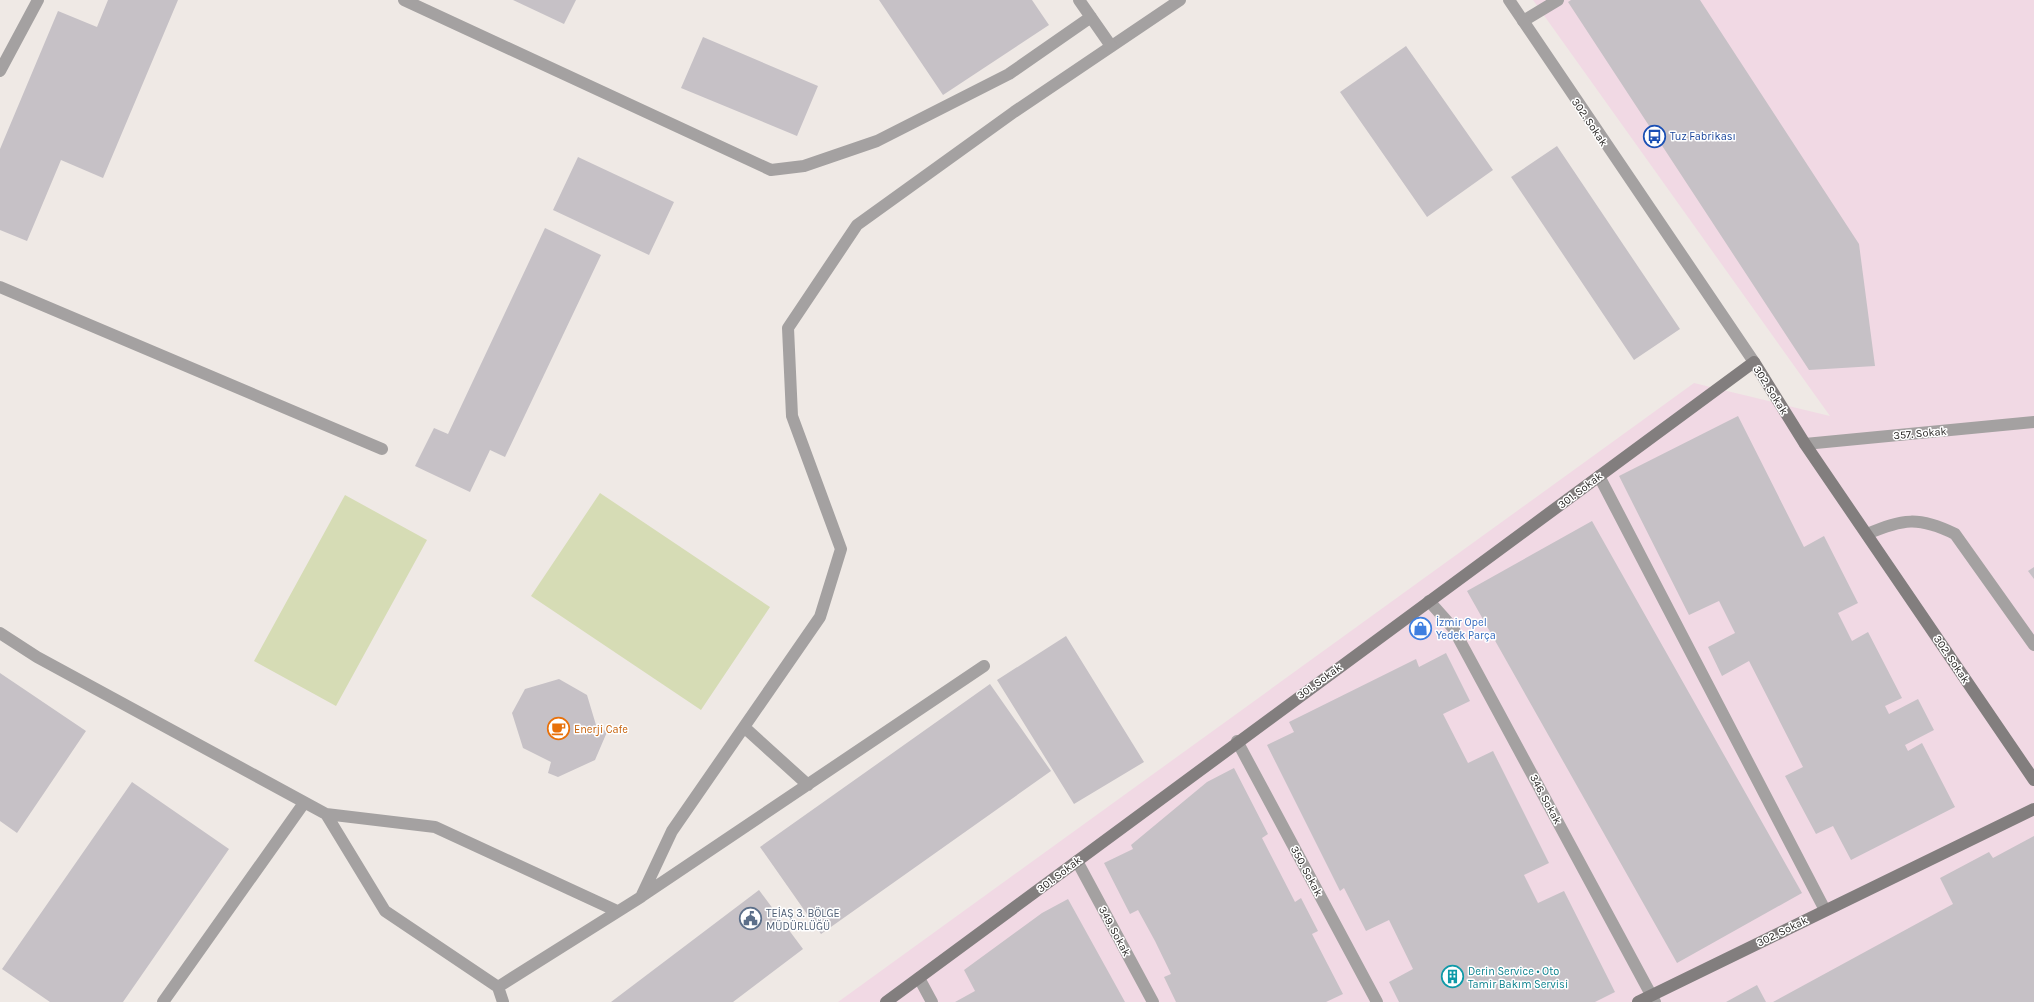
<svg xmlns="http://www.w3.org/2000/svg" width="2034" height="1002" viewBox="0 0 2034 1002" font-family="Karla,sans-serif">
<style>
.industrial{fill:#f1d9e4}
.green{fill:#d6dcb5}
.building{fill:#c6c1c6}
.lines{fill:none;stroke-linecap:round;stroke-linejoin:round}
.lane{stroke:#a4a1a1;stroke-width:12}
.street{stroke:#a4a1a1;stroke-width:12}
.secondary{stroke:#827e7e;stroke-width:12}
.labels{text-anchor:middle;stroke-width:3;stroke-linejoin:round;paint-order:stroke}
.street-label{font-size:11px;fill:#201e1c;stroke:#fff}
.transit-label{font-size:11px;fill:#164399;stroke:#fff;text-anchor:start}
.shop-label{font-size:11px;fill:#366cbe;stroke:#fff;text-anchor:start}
.food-label{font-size:11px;fill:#c56008;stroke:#fff;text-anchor:start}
.service-label{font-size:11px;fill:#4e5e75;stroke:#fff;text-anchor:start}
.culture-label{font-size:11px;fill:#0d838f;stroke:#fff;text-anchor:start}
</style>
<rect width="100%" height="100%" fill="#efe9e5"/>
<path class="industrial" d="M1533 0H2034V1002H838L1694 383 1830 416Z"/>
<path class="green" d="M600 493 770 607 701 710 531 596Z
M345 495 427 540 336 706 254 661Z"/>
<path class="building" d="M108 0H178L103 178 61 160 27 241 0 230V149L58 11 97 27Z
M513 0H576L564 24Z
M879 0H1032L1049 25 943 95Z
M1571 0H1700L1859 244 1875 366 1809 370 1568 2Z
M703 37 818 86 797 136 681 88Z
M1406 46 1493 170 1427 217 1340 92Z
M1557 146 1680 329 1634 360 1511 177Z
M578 157 674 202 649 255 553 210Z
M545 228 601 255 505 457 490 450 470 492 415 466 434 428 448 434Z
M1738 416 1804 547 1824 536 1858 603 1838 613 1852 641 1868 632 1902 698 1885 706 1889 714 1918 699 1934 730 1905 745 1908 751 1922 743 1955 807 1851 860 1833 826 1816 834 1785 776 1803 767 1749 661 1722 676 1708 647 1735 633 1719 601 1689 615 1619 476Z
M1592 521 1802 893 1677 963 1467 591Z
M2034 567V579L2028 571Z
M1066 636 1144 762 1074 804 997 680Z
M1446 653 1470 701 1443 714 1468 763 1493 751 1549 863 1524 875 1538 903 1564 891 1615 992 1595 1002H1399L1389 982 1413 969 1389 920 1366 931 1344 888 1340 891 1267 745 1294 732 1289 722 1416 659 1419 667Z
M0 673 86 731 17 833 0 821Z
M559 679 587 695 596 725 607 732 595 760 558 777 548 773 551 762 523 748 512 713 525 689Z
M990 684 1051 771 821 934 760 847Z
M1234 768 1268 834 1262 838 1295 902 1301 898 1318 931 1312 934 1343 994 1326 1002H1176L1164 977 1171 974 1155 941 1138 910 1130 914 1104 863 1133 849 1131 845 1207 782Z
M132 782 229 849 123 1002H50L2 969Z
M2034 836V1002H1773L1953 904 1940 878 1989 852 1993 858Z
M759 890 803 949 733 1002H611Z
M1068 899 1125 1002H955L975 991 964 970 1042 913Z
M1757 985 1766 1002H1726Z"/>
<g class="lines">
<path class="lane" d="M1523 21 1558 0
M1805 444 2034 422
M1599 476 1825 910
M1867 534C1903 519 1918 516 1955 534L2034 645
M1429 601 1453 628 1655 1002
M0 633 37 657 326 814 385 911 498 987 641 897 672 831 820 617 841 549 792 416 788 328 857 225 1014 112 1180 0
M744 727 808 785
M1237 741 1377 1002
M326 814 435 827 617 911
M1077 861 1153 1002
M642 896 984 666
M919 978 932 1002
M498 987 503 1002
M163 1002 304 803"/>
<path class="street" d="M404 0 771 170 804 166 877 141 1009 74 1091 17
M1079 0 1111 46
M1509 0 1754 362
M0 71 38 0
M0 287 382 449"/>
<path class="secondary" d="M886 1002 1754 362 1805 444 2034 780
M1638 1002 2034 809"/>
</g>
<defs>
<symbol id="bus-ring" viewBox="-11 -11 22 22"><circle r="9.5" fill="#fff" stroke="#1a4fb4" stroke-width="1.5"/><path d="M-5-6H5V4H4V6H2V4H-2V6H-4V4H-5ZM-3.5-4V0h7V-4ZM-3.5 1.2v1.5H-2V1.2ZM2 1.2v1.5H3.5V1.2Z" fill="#1a4fb4"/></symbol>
<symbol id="shop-ring" viewBox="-11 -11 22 22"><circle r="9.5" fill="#fff" stroke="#3f7fe0" stroke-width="1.5"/><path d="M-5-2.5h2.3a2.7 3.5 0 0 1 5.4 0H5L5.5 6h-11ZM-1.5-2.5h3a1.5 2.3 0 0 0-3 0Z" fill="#3f7fe0"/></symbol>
<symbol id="cafe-ring" viewBox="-11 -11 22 22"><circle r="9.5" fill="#fff" stroke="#e8710a" stroke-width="1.5"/><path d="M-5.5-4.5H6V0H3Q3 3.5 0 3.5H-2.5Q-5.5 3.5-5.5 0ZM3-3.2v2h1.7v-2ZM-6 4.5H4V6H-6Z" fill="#e8710a"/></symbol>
<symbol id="civic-ring" viewBox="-11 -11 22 22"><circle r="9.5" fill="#fff" stroke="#5c6f8a" stroke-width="1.5"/><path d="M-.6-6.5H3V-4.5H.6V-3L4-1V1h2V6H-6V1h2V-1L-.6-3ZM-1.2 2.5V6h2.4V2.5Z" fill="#5c6f8a"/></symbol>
<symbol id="building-ring" viewBox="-11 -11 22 22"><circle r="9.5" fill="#fff" stroke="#0f9aa8" stroke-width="1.5"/><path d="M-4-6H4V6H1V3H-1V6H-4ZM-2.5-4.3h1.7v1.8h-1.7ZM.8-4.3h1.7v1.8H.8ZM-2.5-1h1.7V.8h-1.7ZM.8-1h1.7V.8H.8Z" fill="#0f9aa8"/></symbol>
</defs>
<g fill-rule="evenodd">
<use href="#bus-ring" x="1642" y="124" width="25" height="25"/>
<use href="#shop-ring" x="1408" y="616" width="25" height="25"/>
<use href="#cafe-ring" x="546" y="716" width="25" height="25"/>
<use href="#civic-ring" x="738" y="906" width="25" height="25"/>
<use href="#building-ring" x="1440" y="964" width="25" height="25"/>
</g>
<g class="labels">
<g class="street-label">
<text transform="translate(1590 122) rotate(56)" y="4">302. Sokak</text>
<text transform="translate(1771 390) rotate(58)" y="4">302. Sokak</text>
<text transform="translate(1920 433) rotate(-5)" y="4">357. Sokak</text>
<text transform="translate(1580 490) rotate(-37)" y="4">301. Sokak</text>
<text transform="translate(1952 659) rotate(56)" y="4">302. Sokak</text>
<text transform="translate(1319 681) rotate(-36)" y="4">301. Sokak</text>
<text transform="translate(1546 799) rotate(62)" y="4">346. Sokak</text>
<text transform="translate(1307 871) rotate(62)" y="4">350. Sokak</text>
<text transform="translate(1059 874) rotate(-37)" y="4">301. Sokak</text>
<text transform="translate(1115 931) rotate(62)" y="4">349. Sokak</text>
<text transform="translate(1782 931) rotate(-26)" y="4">302. Sokak</text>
</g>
<g class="transit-label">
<text x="1670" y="140">Tuz Fabrikası</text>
</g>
<g class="shop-label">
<text x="1436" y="626">İzmir Opel<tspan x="1436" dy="13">Yedek Parça</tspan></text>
</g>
<g class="food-label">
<text x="574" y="733">Enerji Cafe</text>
</g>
<g class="service-label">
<text x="766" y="917">TEİAŞ 3. BÖLGE<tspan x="766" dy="13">MÜDÜRLÜĞÜ</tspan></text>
</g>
<g class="culture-label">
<text x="1468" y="975">Derin Service • Oto<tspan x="1468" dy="13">Tamir Bakım Servisi</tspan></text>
</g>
</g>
</svg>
